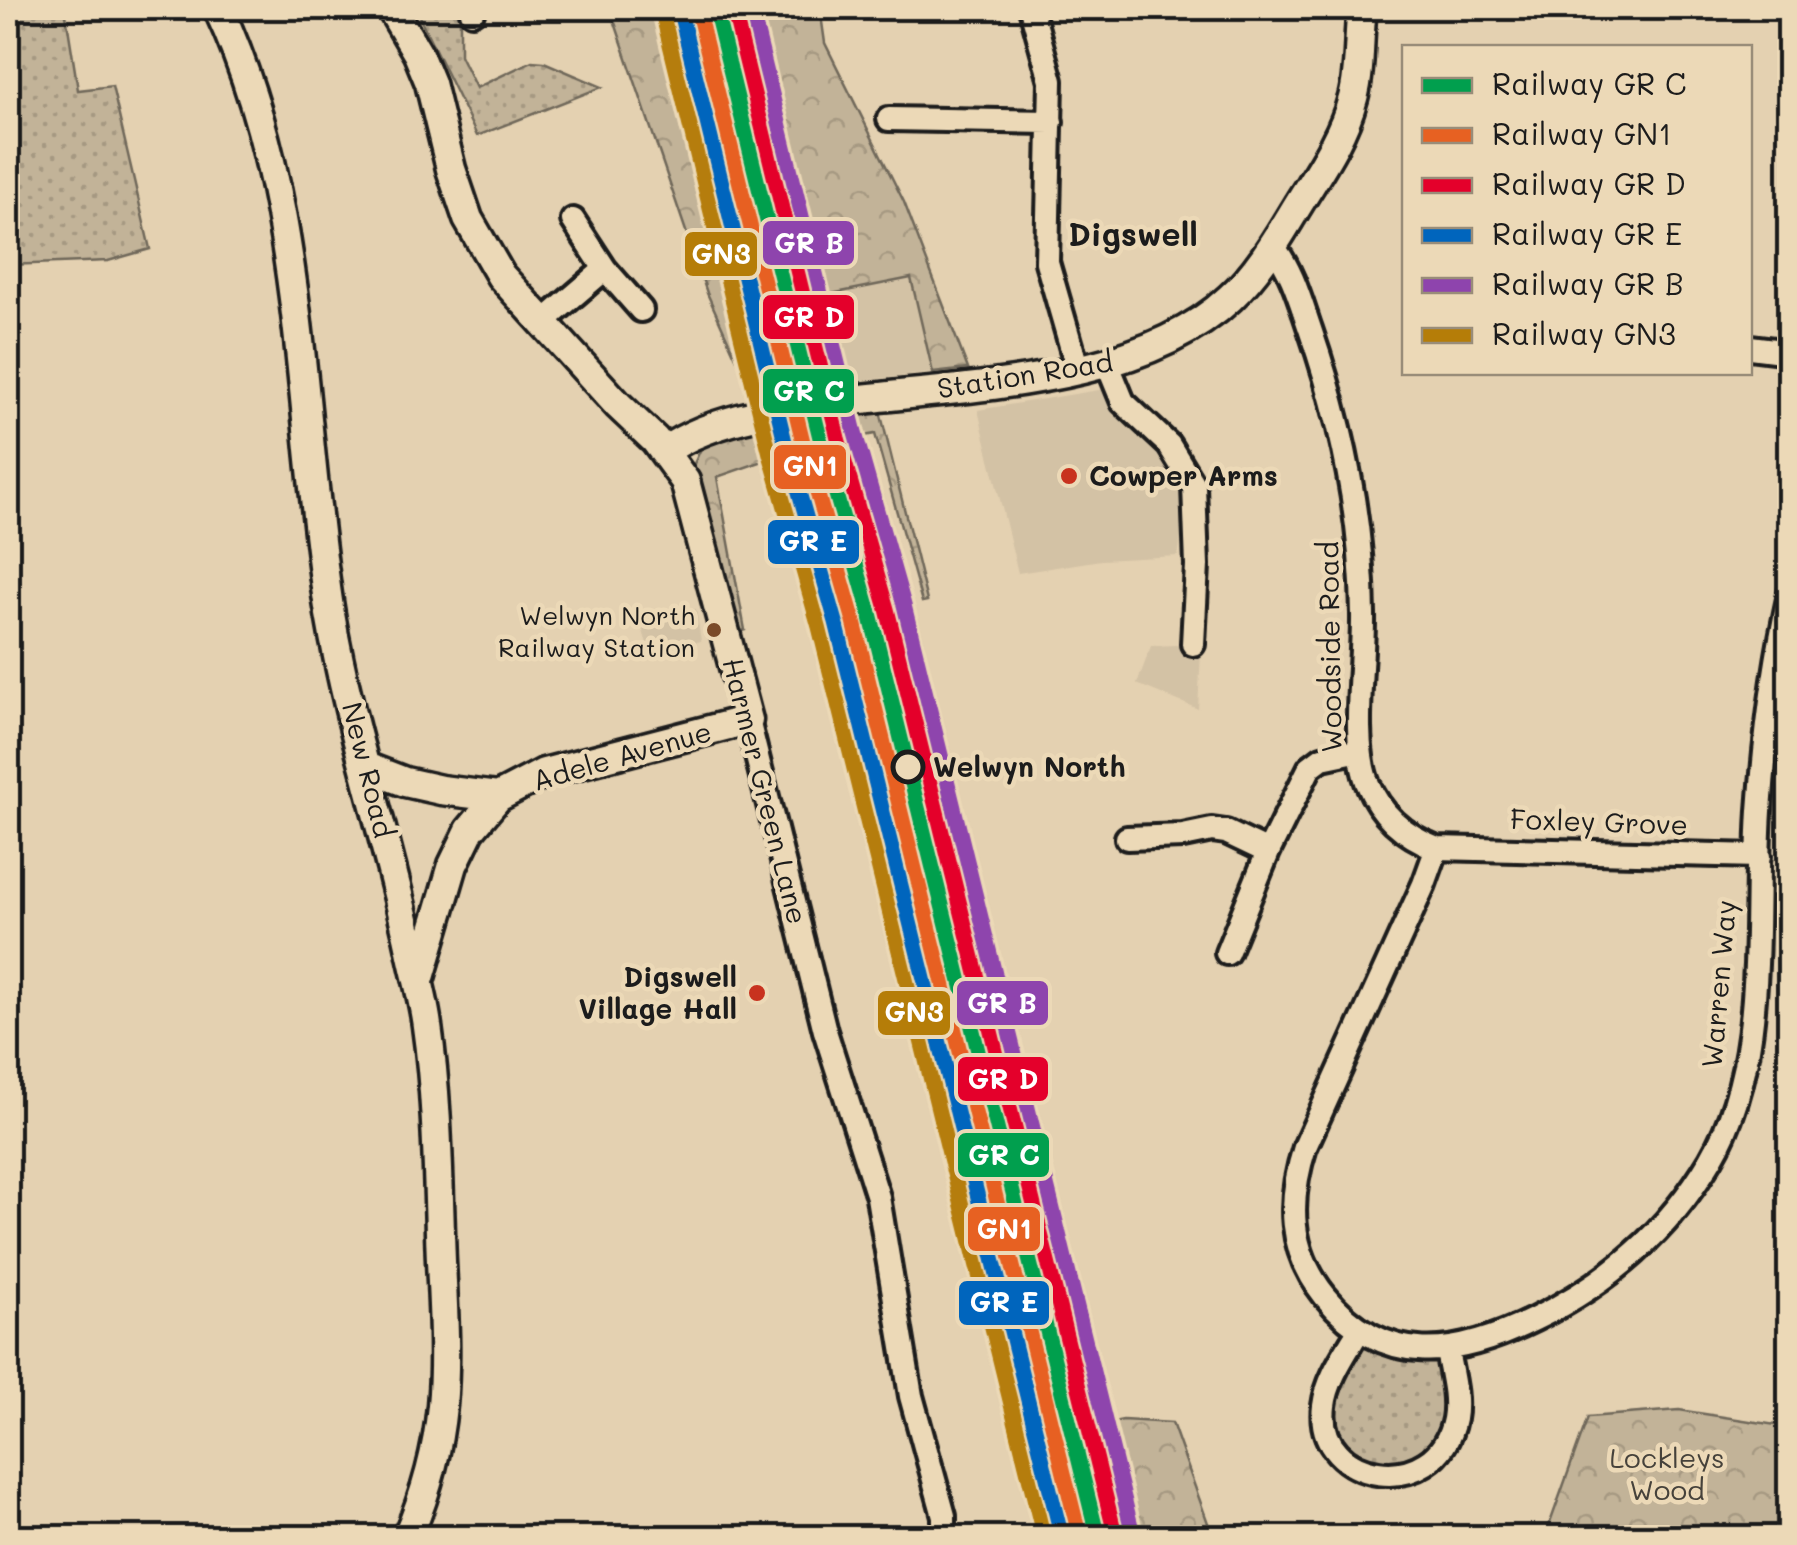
<svg xmlns="http://www.w3.org/2000/svg" width="1797" height="1545" viewBox="0 0 1797 1545" font-family="Mali,sans-serif">
<style>
.built{fill:#d3c2a5}
.grass{fill:url(#grass-dots);stroke:#6f685a;stroke-width:2.5}
.forest{fill:url(#forest-crowns);stroke:#6f685a;stroke-width:2.5}
.lines{fill:none;stroke-linecap:round;stroke-linejoin:round}
.minor-casing{stroke:#1c1c1c;stroke-width:30}
.tertiary-casing{stroke:#1c1c1c;stroke-width:35}
.minor{stroke:#ecd9b7;stroke-width:22}
.tertiary{stroke:#ecd9b7;stroke-width:28}
.rail-1-casing{stroke:#ecd9b7;stroke-width:22}
.rail-2-casing{stroke:#ecd9b7;stroke-width:22}
.rail-3-casing{stroke:#ecd9b7;stroke-width:22}
.rail-4-casing{stroke:#ecd9b7;stroke-width:22}
.rail-5-casing{stroke:#ecd9b7;stroke-width:22}
.rail-6-casing{stroke:#ecd9b7;stroke-width:22}
.rail-1{stroke:#019f4e;stroke-width:15}
.rail-2{stroke:#e76122;stroke-width:15}
.rail-3{stroke:#e4002b;stroke-width:15}
.rail-4{stroke:#0065bd;stroke-width:15}
.rail-5{stroke:#8e44ad;stroke-width:15}
.rail-6{stroke:#b57d08;stroke-width:15}
.poi-dot{fill:#c8321e;stroke:#ecd9b7;stroke-width:4}
.bus-dot{fill:#7a4b2a;stroke:#ecd9b7;stroke-width:4}
.stop-dot{fill:#ecd9b7;stroke:#1c1c1c;stroke-width:5}
.labels{text-anchor:middle;stroke-width:9;stroke-linejoin:round;paint-order:stroke}
.bus-label{font-size:26px;fill:#1c1c1c;stroke:#ecd9b7;text-anchor:end}
.street-label{font-size:28px;fill:#1c1c1c;stroke:#ecd9b7}
.poi-label{font-size:28px;font-weight:bold;fill:#1c1c1c;stroke:#ecd9b7;text-anchor:start}
.stop-label{font-size:28px;font-weight:bold;fill:#1c1c1c;stroke:#ecd9b7;text-anchor:start}
.park-label{font-size:28px;fill:#46423b;stroke:#ecd9b7}
.quarter-label{font-size:32px;font-weight:bold;fill:#1c1c1c;stroke:#ecd9b7}
.line-badge{stroke:#ecd9b7;stroke-width:4}
.badge-label{font-size:28px;text-anchor:middle;font-weight:bold;fill:#fff}
</style>
<defs>
<pattern id="grass-dots" width="8" height="8" patternUnits="userSpaceOnUse" patternTransform="scale(2.5)"><rect width="8" height="8" fill="#c2b398"/><path d="M2 2h.1M6 6h.1" fill="none" stroke="#a69982" stroke-width="1.8" stroke-linecap="round"/></pattern>
<pattern id="forest-crowns" width="20" height="18" patternUnits="userSpaceOnUse" patternTransform="scale(2.5)"><rect width="20" height="18" fill="#c2b398"/><path d="M2 6a3 3 0 1 1 6 0M12 15a3 3 0 1 1 6 0" fill="none" stroke="#a69982"/></pattern>
</defs>
<rect width="100%" height="100%" fill="#e4d1b1"/>
<filter id="ink" filterUnits="userSpaceOnUse"><feTurbulence type="fractalNoise" baseFrequency=".01" numOctaves="2"/><feDisplacementMap in="SourceGraphic" scale="20" xChannelSelector="R" yChannelSelector="G"/><feConvolveMatrix kernelMatrix="1 2 1 2 8 2 1 2 1" color-interpolation-filters="sRGB"/></filter>
<g filter="url(#ink)">
<path class="built" d="M912 278 933 373 848 382 831 294Z
M1105 389 1123 417 1181 476 1187 503 1178 556 1101 560 1018 573 978 410Z
M696 609 701 641 650 654 641 624Z
M1176 645 1201 652 1198 709 1137 684 1151 646Z"/>
<path class="grass" d="M8 8H65L78 90 112 86 150 249 108 261 8 265Z
M415 8H460V55L476 88 532 61 544 62 602 87 477 136Z
M1370 1346 1434 1359 1440 1364 1446 1396 1440 1436 1412 1462 1379 1466 1349 1450 1333 1421 1341 1377 1356 1350Z"/>
<path class="forest" d="M610 8H683L772 375 747 382 707 293Z
M739 8H820L825 43 904 202 968 369 933 373 911 278 831 294 811 242Z
M878 403 927 601 922 602 875 434 842 440 836 412Z
M782 424 789 452 717 477 745 630 735 633 692 468 704 442Z
M1679 1410 1789 1427V1537H1545L1588 1417Z
M1123 1420 1172 1423 1213 1537H1108L1083 1428Z"/>
<g class="lines">
<defs>
<path id="minor" d="M1031 8 1051 81 1047 262 1078 370
M472 12 473 8
M889 119 1051 122
M573 220 605 269 641 310
M1273 246C1292 270 1300 300 1310 329 1342 422 1362 515 1363 614 1364 661 1351 739 1367 782 1380 814 1405 836 1437 848L1759 856
M543 322 605 269
M1750 347 1790 352
M1107 363 1123 402 1169 445 1194 486 1197 565 1193 644
M748 720 825 1031 878 1197 911 1396 944 1516V1538
M1127 838 1183 836 1212 830 1226 832 1268 852
M1437 848 1424 884 1305 1147C1288 1200 1288 1250 1325 1296 1385 1370 1458 1357 1535 1319 1610 1282 1668 1232 1711 1159 1769 1061 1753 922 1760 811 1765 738 1774 666 1790 594
M1227 953 1268 852 1310 767 1322 758 1360 750
M1359 1330C1345 1354 1327 1379 1324 1406 1314 1484 1438 1503 1454 1419 1458 1397 1451 1373 1447 1351"/>
<path id="tertiary" d="M218 8C307 198 297 411 330 614 349 726 387 838 411 950 416 975 424 1001 427 1026 438 1103 438 1184 441 1261 446 1367 451 1437 407 1538
M665 451C715 415 801 406 862 399 976 386 1143 381 1230 298 1256 274 1275 243 1293 213 1315 176 1342 140 1353 98 1361 69 1358 38 1362 8
M366 767 405 782 441 790 498 797 544 773 748 720 685 481 655 440 618 405 501 276 468 219 451 169 430 83 418 54 391 8
M419 981 453 865 470 830 498 797"/>
</defs>
<use href="#minor" class="minor-casing"/>
<use href="#tertiary" class="tertiary-casing"/>
<use href="#minor" class="minor"/>
<use href="#tertiary" class="tertiary"/>
<defs>
<path id="rail-1" d="M715 8 821 442 870 613 1098 1538"/>
<path id="rail-2" d="M698 12 804 446 853 618 1080 1538"/>
<path id="rail-3" d="M733 8 838 438 887 609 1115 1534"/>
<path id="rail-4" d="M681 16 787 450 836 622 1062 1538"/>
<path id="rail-5" d="M751 8 855 433 904 605 1132 1530"/>
<path id="rail-6" d="M664 20 770 454 819 627 1044 1538"/>
</defs>
<use href="#rail-1" class="rail-1-casing"/>
<use href="#rail-2" class="rail-2-casing"/>
<use href="#rail-3" class="rail-3-casing"/>
<use href="#rail-4" class="rail-4-casing"/>
<use href="#rail-5" class="rail-5-casing"/>
<use href="#rail-6" class="rail-6-casing"/>
<use href="#rail-1" class="rail-1"/>
<use href="#rail-2" class="rail-2"/>
<use href="#rail-3" class="rail-3"/>
<use href="#rail-4" class="rail-4"/>
<use href="#rail-5" class="rail-5"/>
<use href="#rail-6" class="rail-6"/>
</g>
</g>
<g class="poi-dot">
<circle cx="1069" cy="476" r="10"/>
<circle cx="757" cy="993" r="10"/>
</g>
<circle class="bus-dot" cx="714" cy="630" r="9"/>
<circle class="stop-dot" cx="908" cy="767" r="15"/>
<g class="labels">
<g class="bus-label">
<text x="695" y="625">Welwyn North<tspan x="695" dy="32">Railway Station</tspan></text>
</g>
<g class="street-label">
<text transform="translate(1025 375) rotate(-9)" y="10">Station Road</text>
<text transform="translate(1330 647) rotate(-91)" y="10">Woodside Road</text>
<text transform="translate(622 756) rotate(-16)" y="10">Adele Avenue</text>
<text transform="translate(368 770) rotate(76)" y="10">New Road</text>
<text transform="translate(765 791) rotate(76)" y="10">Harmer Green Lane</text>
<text transform="translate(1599 822) rotate(2)" y="10">Foxley Grove</text>
<text transform="translate(1719 984) rotate(-85)" y="10">Warren Way</text>
</g>
<g class="poi-label">
<text x="1089" y="486">Cowper Arms</text>
<text x="737" y="987" text-anchor="end">Digswell<tspan x="737" dy="32">Village Hall</tspan></text>
</g>
<g class="stop-label">
<text x="933" y="777">Welwyn North</text>
</g>
<g class="park-label">
<text x="1667" y="1468">Lockleys<tspan x="1667" dy="32">Wood</tspan></text>
</g>
<g class="quarter-label">
<text x="1133" y="246">Digswell</text>
</g>
</g>
<g class="line-badge">
<rect x="761" y="219" width="95" height="48" rx="10" fill="#8e44ad"/>
<rect x="683" y="230" width="76" height="48" rx="10" fill="#b57d08"/>
<rect x="761" y="293" width="95" height="48" rx="10" fill="#e4002b"/>
<rect x="761" y="367" width="95" height="48" rx="10" fill="#019f4e"/>
<rect x="772" y="443" width="76" height="48" rx="10" fill="#e76122"/>
<rect x="766" y="518" width="95" height="48" rx="10" fill="#0065bd"/>
<rect x="955" y="979" width="95" height="48" rx="10" fill="#8e44ad"/>
<rect x="876" y="989" width="76" height="48" rx="10" fill="#b57d08"/>
<rect x="956" y="1055" width="94" height="48" rx="10" fill="#e4002b"/>
<rect x="956" y="1131" width="95" height="48" rx="10" fill="#019f4e"/>
<rect x="966" y="1205" width="76" height="48" rx="10" fill="#e76122"/>
<rect x="957" y="1279" width="94" height="48" rx="10" fill="#0065bd"/>
</g>
<g class="badge-label">
<text x="809" y="253">GR B</text>
<text x="721" y="264">GN3</text>
<text x="809" y="327">GR D</text>
<text x="809" y="401">GR C</text>
<text x="810" y="476">GN1</text>
<text x="813" y="551">GR E</text>
<text x="1002" y="1013">GR B</text>
<text x="914" y="1022">GN3</text>
<text x="1003" y="1089">GR D</text>
<text x="1004" y="1165">GR C</text>
<text x="1004" y="1239">GN1</text>
<text x="1004" y="1312">GR E</text>
</g>
<rect width="1797" height="1545" fill="none" stroke="#ecd9b7" stroke-width="40"/>
<rect x="20" y="20" width="1757" height="1505" fill="none" stroke="#1c1c1c" stroke-width="4" filter="url(#ink)"/>
<rect x="1402" y="45" width="350" height="330" fill="#ecd9b7" stroke="#998d79" stroke-width="2.5"/>
<rect x="1422" y="78" width="50" height="15" fill="#019f4e" stroke="#998d79" stroke-width="2.5"/>
<text x="1492" y="95" font-size="30" fill="#1c1c1c">Railway GR C</text>
<rect x="1422" y="128" width="50" height="15" fill="#e76122" stroke="#998d79" stroke-width="2.5"/>
<text x="1492" y="145" font-size="30" fill="#1c1c1c">Railway GN1</text>
<rect x="1422" y="178" width="50" height="15" fill="#e4002b" stroke="#998d79" stroke-width="2.5"/>
<text x="1492" y="195" font-size="30" fill="#1c1c1c">Railway GR D</text>
<rect x="1422" y="228" width="50" height="15" fill="#0065bd" stroke="#998d79" stroke-width="2.5"/>
<text x="1492" y="245" font-size="30" fill="#1c1c1c">Railway GR E</text>
<rect x="1422" y="278" width="50" height="15" fill="#8e44ad" stroke="#998d79" stroke-width="2.5"/>
<text x="1492" y="295" font-size="30" fill="#1c1c1c">Railway GR B</text>
<rect x="1422" y="328" width="50" height="15" fill="#b57d08" stroke="#998d79" stroke-width="2.5"/>
<text x="1492" y="345" font-size="30" fill="#1c1c1c">Railway GN3</text>
</svg>
